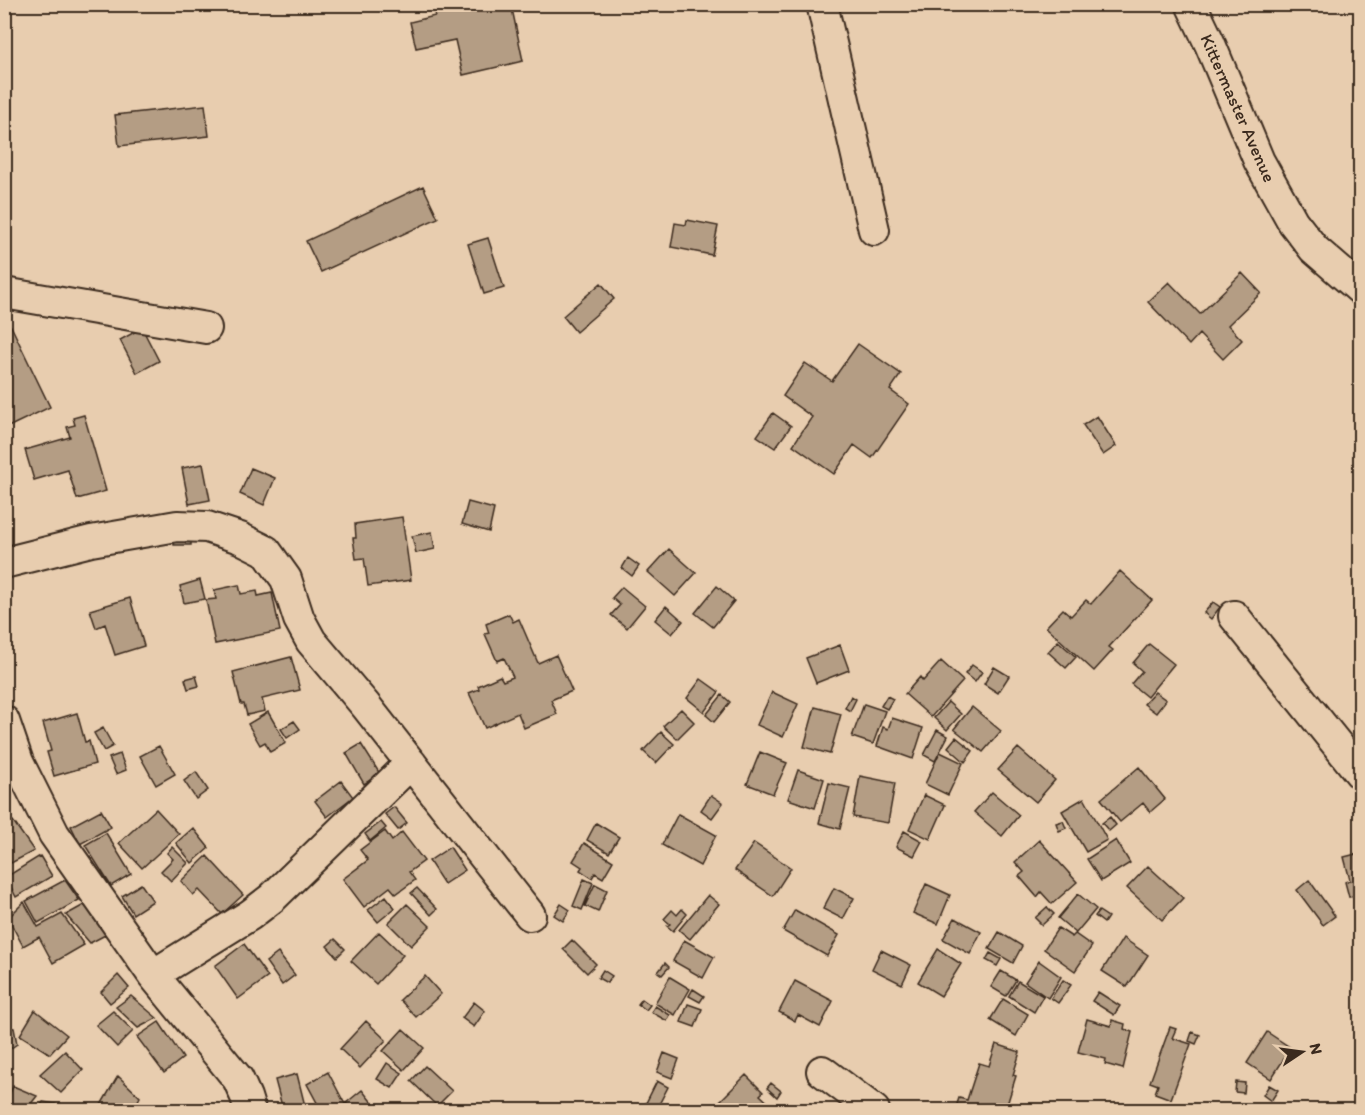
<svg xmlns="http://www.w3.org/2000/svg" width="1365" height="1115" viewBox="0 0 1365 1115" font-family="Itim,sans-serif">
<style>
.building{fill:#b49d84;stroke:#3b2a1e;stroke-width:1.5}
.lines{fill:none;stroke-linecap:round;stroke-linejoin:round}
.minor-casing{stroke:#3b2a1e;stroke-width:34}
.minor{stroke:#e8cdaf;stroke-width:30}
.labels{text-anchor:middle;stroke-width:6;stroke-linejoin:round;paint-order:stroke}
.street-label{font-size:18px;fill:#3b2a1e;stroke:#e8cdaf}
</style>
<rect width="100%" height="100%" fill="#e8cdaf"/>
<filter id="ink" filterUnits="userSpaceOnUse"><feTurbulence type="fractalNoise" baseFrequency=".0167" numOctaves="2"/><feDisplacementMap in="SourceGraphic" scale="12" xChannelSelector="R" yChannelSelector="G"/><feConvolveMatrix kernelMatrix="1 2 1 2 8 2 1 2 1" color-interpolation-filters="sRGB"/></filter>
<g filter="url(#ink)">
<path class="building" d="M432 4H511L523 61 463 75 455 40 416 48 410 22 435 16Z
M205 105 209 136 119 146 115 115Z
M423 186 438 218 321 272 306 241Z
M687 220 718 226 712 255 671 247 675 223 686 225Z
M488 238 504 288 484 294 468 244Z
M1242 273 1261 293 1228 325 1242 340 1223 359 1199 334 1189 345 1148 302 1169 282 1200 314Z
M601 283 614 299 576 332 563 316Z
M11 326 50 407 4 429V329Z
M142 328 159 361 137 373 120 340Z
M858 344 901 374 890 390 909 404 872 458 854 445 834 474 793 445 812 417 783 396 805 363 832 381Z
M773 413 791 426 775 448 757 436Z
M84 415 106 491 77 499 68 470 34 480 25 450 70 437 67 427 75 425 73 418Z
M1097 416 1116 446 1103 455 1083 425Z
M203 464 210 500 189 504 182 468Z
M251 468 275 478 264 505 240 494Z
M468 502 494 509 489 532 462 524Z
M402 517 411 580 368 586 364 558 356 559 353 538H356L355 524Z
M174 532H191V545H174Z
M432 532 435 549 416 553 412 536Z
M669 549 696 573 675 596 648 572Z
M628 558 639 566 632 576 622 568Z
M1120 571 1152 600 1109 647 1113 650 1094 671 1046 627 1063 609 1071 616 1086 600 1091 604Z
M200 580 205 599 184 603 180 586Z
M239 585 241 594 257 591 258 596 272 593 280 631 215 644 206 600 216 599 214 590Z
M717 586 734 601 713 627 695 613Z
M622 587 645 606 627 628 611 615 620 605 612 598Z
M130 598 144 646 115 655 105 624 96 628 90 610Z
M1213 602 1220 607 1211 619 1204 613Z
M666 606 683 621 672 634 655 620Z
M509 614 513 622 519 619 538 663 556 655 572 691 551 700 557 714 524 728 518 713 485 728 469 693 479 689 478 686 500 676 503 681 513 677 504 658 497 661 485 634 489 633 486 624Z
M1058 641 1076 657 1066 668 1048 652Z
M1149 644 1174 664 1147 697 1131 684 1142 671 1133 663Z
M840 645 849 670 816 683 806 658Z
M291 657 300 690 262 699 265 711 247 715 244 704H241L233 672Z
M941 661 963 681 931 717 905 694 920 677 923 681Z
M972 665 982 672 975 682 965 674Z
M994 667 1009 676 998 693 984 684Z
M196 676 199 686 188 689 185 679Z
M701 679 719 692 704 712 687 698Z
M772 692 798 704 783 737 757 725Z
M1155 692 1166 700 1156 713 1144 704Z
M722 695 730 702 714 722 706 715Z
M851 696 856 699 850 711 845 708Z
M887 696 893 699 887 709 881 706Z
M948 702 961 714 947 730 934 718Z
M864 704 885 711 873 744 852 737Z
M815 707 841 714 830 754 804 747Z
M972 707 1001 731 983 752 954 729Z
M681 709 694 722 677 739 663 726Z
M268 712 286 743 270 752 265 742 260 745 248 724Z
M77 713 85 742 89 741 95 764 54 776 47 752 51 751 43 723Z
M892 718 923 728 913 759 877 746 883 727 888 729Z
M294 721 300 729 287 738 281 729Z
M103 728 113 746 104 751 94 733Z
M937 730 948 736 935 761 924 755Z
M661 732 674 744 656 763 643 751Z
M956 737 973 751 965 762 948 747Z
M361 744 380 774 364 784 346 753Z
M159 746 175 774 156 785 140 756Z
M1018 748 1055 780 1036 802 998 770Z
M760 752 787 763 773 794 747 784Z
M940 752 963 763 948 795 925 784Z
M120 754 126 770 116 774 109 758Z
M1139 767 1165 799 1150 812 1143 803 1120 822 1101 799Z
M798 770 824 779 815 808 788 799Z
M196 772 208 790 196 799 184 781Z
M860 776 895 783 888 823 853 817Z
M341 781 353 797 327 817 315 801Z
M829 783 850 788 840 829 819 823Z
M992 792 1019 815 1002 836 974 812Z
M711 795 723 803 712 818 701 810Z
M924 795 945 805 930 839 909 829Z
M1084 798 1107 840 1086 852 1062 811Z
M394 807 407 823 398 830 385 814Z
M156 809 179 834 142 868 119 843Z
M101 810 111 827 80 844 71 826Z
M678 814 716 835 700 866 662 845Z
M1110 817 1116 825 1109 831 1102 823Z
M13 821 34 851 11 863 4 853V826Z
M1063 821 1066 828 1059 831 1056 823Z
M381 822 386 828 370 841 365 834Z
M596 823 619 837 609 853 587 840Z
M193 828 209 848 192 863 176 843Z
M385 831 392 841 402 832 424 861 409 872 415 880 396 894 390 887 364 907 343 879 368 860 360 850Z
M904 831 922 841 914 856 896 847Z
M106 833 131 874 111 886 85 845Z
M1039 840 1077 882 1052 904 1041 892 1037 897 1019 876 1024 872 1015 862Z
M1116 840 1130 863 1101 881 1087 859Z
M584 843 613 861 603 878 595 873 592 878 580 870 582 867 573 861Z
M754 843 791 868 773 896 735 870Z
M172 847 188 863 171 881 161 871 173 859 167 853Z
M450 847 465 870 444 884 429 861Z
M1360 853V903L1358 895 1349 897 1345 882 1350 880 1344 857Z
M40 856 52 876 16 897 6 877Z
M207 856 243 895 222 914 199 890 193 895 181 881Z
M1148 866 1183 898 1162 920 1127 888Z
M584 879 593 883 582 910 573 906Z
M65 880 79 900 38 923 26 901Z
M1309 880 1335 916 1323 925 1297 890Z
M141 884 153 901 133 914 122 896Z
M595 884 607 890 598 912 585 906Z
M926 884 950 895 938 924 913 913Z
M417 888 437 909 431 915 411 893Z
M834 888 854 898 843 919 823 909Z
M1078 894 1096 909 1076 933 1058 918Z
M708 895 719 904 690 939 679 930Z
M386 896 395 908 378 922 368 910Z
M24 902 38 927 62 914 84 945 53 963 39 937 23 946 8 918Z
M407 904 430 926 411 946 388 923Z
M561 904 570 910 563 921 554 915Z
M84 905 111 932 90 943 66 915Z
M1047 907 1054 914 1042 925 1035 918Z
M682 909 687 914 673 931 667 926 670 924 664 919 672 910 677 915Z
M795 910 839 935 827 956 783 931Z
M1099 911 1108 917 1104 923 1095 916Z
M955 918 981 932 970 954 943 939Z
M1058 928 1072 937 1075 934 1092 946 1075 971 1044 949Z
M379 932 403 955 376 984 351 961Z
M999 932 1022 946 1013 963 989 949Z
M1123 938 1148 955 1127 987 1102 971Z
M335 939 345 949 337 957 327 946Z
M572 940 596 964 587 973 563 949Z
M684 940 714 957 703 978 673 961Z
M244 944 268 977 238 999 215 966Z
M938 949 961 964 941 996 918 982Z
M881 950 911 965 902 984 872 969Z
M278 953 295 975 282 985 266 962Z
M990 953 1001 959 997 966 986 960Z
M1039 961 1061 977 1048 998 1025 982Z
M665 963 669 967 662 975 658 972Z
M603 970 612 976 607 983 598 978Z
M1001 971 1016 980 1006 996 991 987Z
M118 975 129 988 110 1003 101 992Z
M425 976 441 994 416 1017 400 1000Z
M670 977 690 989 675 1015 655 1003Z
M1063 980 1071 985 1058 1003 1051 998Z
M795 981 833 1001 820 1027 798 1015 795 1021 779 1012Z
M1018 981 1043 996 1034 1012 1009 996Z
M693 989 704 996 700 1002 689 996Z
M1098 992 1120 1006 1114 1015 1092 1001Z
M131 996 157 1018 138 1028 116 1007Z
M642 999 650 1005 646 1010 638 1004Z
M1003 999 1028 1014 1016 1036 990 1020Z
M474 1002 485 1011 474 1027 462 1018Z
M688 1004 702 1009 695 1027 681 1022Z
M655 1006 670 1015 667 1021 651 1012Z
M35 1010 67 1035 50 1054 20 1035Z
M113 1011 133 1031 117 1047 96 1025Z
M1087 1019 1111 1026 1112 1020 1125 1024 1124 1029 1132 1032 1123 1069 1105 1064 1106 1059 1078 1052Z
M366 1021 386 1040 360 1068 340 1049Z
M159 1022 183 1058 164 1073 137 1037Z
M5 1027 14 1028 17 1044 4 1053Z
M1170 1027 1176 1029 1172 1038 1191 1044 1171 1099 1155 1093 1158 1085 1150 1082Z
M403 1029 424 1048 404 1070 383 1051Z
M1192 1032 1200 1035 1196 1044 1189 1041Z
M1267 1032 1291 1048 1271 1079 1247 1063Z
M996 1044 1020 1052 1013 1075 1016 1076 1006 1108 1013 1110H955L959 1098 967 1100 979 1063 989 1066Z
M65 1051 83 1070 61 1093 40 1074Z
M664 1053 679 1059 672 1078 657 1072Z
M387 1063 402 1073 392 1088 377 1079Z
M425 1066 452 1091 437 1106 411 1081Z
M328 1072 348 1110H321L307 1084Z
M297 1074 306 1110H283L275 1080Z
M746 1075 763 1092 760 1095 776 1110H717L714 1107Z
M118 1076 140 1097 133 1110H98Z
M657 1081 668 1087 656 1110 645 1105Z
M1236 1082 1245 1083 1244 1093 1235 1092Z
M771 1083 781 1091 777 1097 767 1088Z
M1269 1085 1278 1090 1271 1101 1263 1095Z
M13 1086 37 1096 26 1110 6 1103Z
M362 1090 378 1110H353L346 1103Z
M43 1102 56 1104 54 1110H37Z
M685 1103 693 1108 692 1110H680Z"/>
<g class="lines">
<defs>
<path id="minor" d="M822 4 874 230
M1191 4 1210 44 1259 161 1293 222 1314 249 1360 289
M4 293 206 328
M4 563 91 541 177 526 207 527 240 538 266 551 286 579 299 619 311 641 366 706 530 915
M1234 616 1360 773
M4 721 18 762 54 834 153 975 238 1079 246 1097 250 1110
M153 975 250 915 272 898 411 763
M822 1071 874 1110"/>
</defs>
<use href="#minor" class="minor-casing"/>
<use href="#minor" class="minor"/>
</g>
</g>
<g class="labels">
<g class="street-label">
<text transform="translate(1238 108) rotate(66)" y="6">Kittermaster Avenue</text>
</g>
</g>
<rect width="1365" height="1115" fill="none" stroke="#e8cdaf" stroke-width="24"/>
<rect x="12" y="12" width="1341" height="1091" fill="none" stroke="#3b2a1e" stroke-width="2" filter="url(#ink)"/>
<g transform="translate(1302 1052) rotate(77)" stroke="#e8cdaf" stroke-width="4.5" paint-order="stroke">
<path d="M0-4.5L10 22L0 15L-10 22Z" fill="#3b2a1e"/>
<text y="-9" font-size="16" font-weight="bold" text-anchor="middle" fill="#3b2a1e">N</text>
</g>
</svg>
